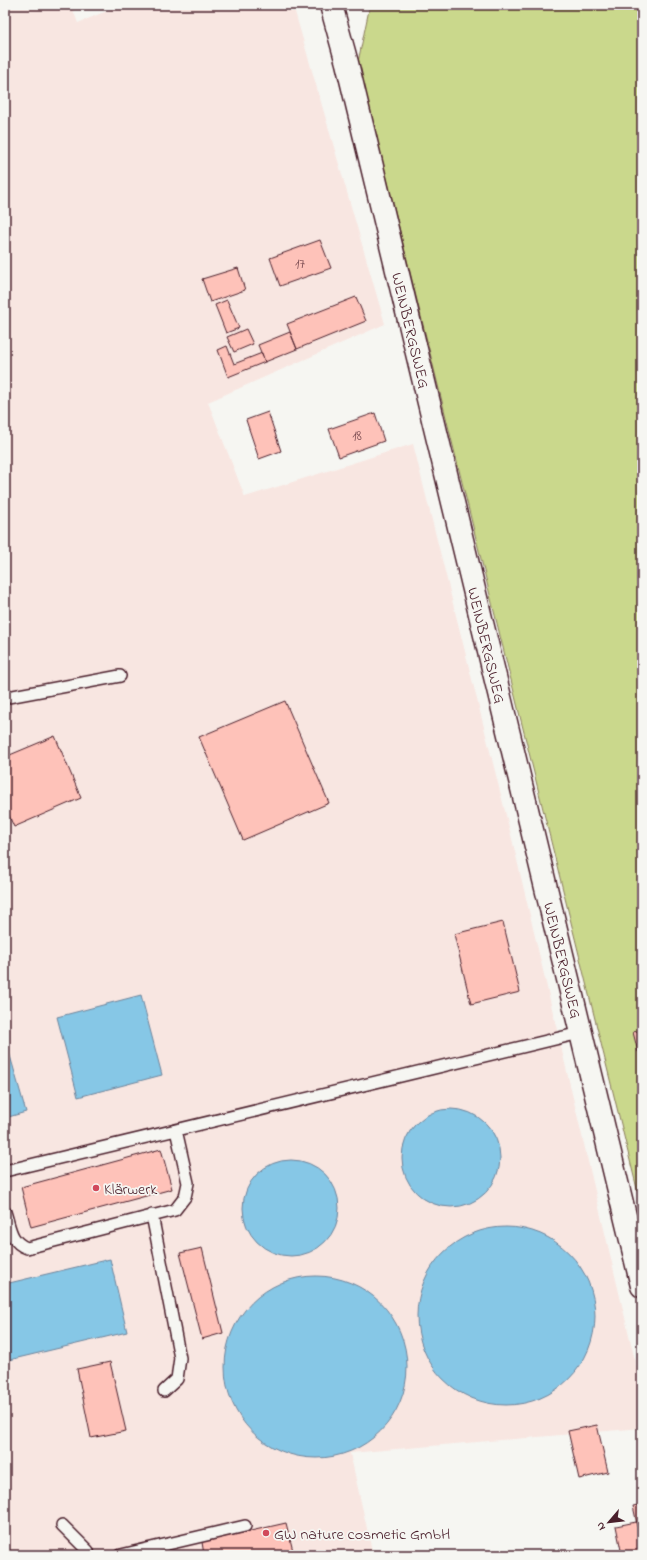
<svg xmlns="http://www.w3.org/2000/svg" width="647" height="1560" viewBox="0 0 647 1560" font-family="'Indie Flower',sans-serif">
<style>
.built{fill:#f8e6e1}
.green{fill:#cad88c;stroke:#8a7c5c}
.water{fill:#86c7e6;stroke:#6e849b}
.building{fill:#fec2b9;stroke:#4a1f2b}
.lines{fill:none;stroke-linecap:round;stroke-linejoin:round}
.lane-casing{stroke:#4a1f2b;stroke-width:14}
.street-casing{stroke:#4a1f2b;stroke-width:25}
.lane{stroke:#f6f6f2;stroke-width:11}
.street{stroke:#f6f6f2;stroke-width:22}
.poi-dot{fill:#d1495b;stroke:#f6f6f2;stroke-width:1.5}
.labels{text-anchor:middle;stroke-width:3.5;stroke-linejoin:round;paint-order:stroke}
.number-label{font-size:14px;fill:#77484e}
.street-label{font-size:16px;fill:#4a1f2b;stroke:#f6f6f2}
.poi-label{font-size:16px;fill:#4a1f2b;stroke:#f6f6f2;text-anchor:start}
</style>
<rect width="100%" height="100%" fill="#f6f6f2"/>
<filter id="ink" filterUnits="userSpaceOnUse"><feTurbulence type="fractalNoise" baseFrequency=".025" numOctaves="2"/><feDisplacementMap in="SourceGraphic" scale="8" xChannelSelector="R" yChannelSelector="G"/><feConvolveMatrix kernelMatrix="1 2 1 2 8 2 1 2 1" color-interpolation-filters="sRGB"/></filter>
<g filter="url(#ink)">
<path class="built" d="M5 5H71L78 23 121 5H293L385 324 208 402 245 497 413 444 512 839 642 1390V1428L350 1453 373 1555H5Z"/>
<path class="green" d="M370 5H642V1209L358 62Z"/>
<path class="water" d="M141 995 162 1075 78 1097 57 1017Z
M5 1038 26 1112 5 1118Z
M402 1158a49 49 0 1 1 98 0a49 49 0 1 1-98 0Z
M243 1208a48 48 0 1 1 96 0a48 48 0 1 1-96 0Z
M417 1316a89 89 0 1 1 178 0a89 89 0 1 1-178 0Z
M110 1259 127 1332 5 1361V1284Z
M225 1367a91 91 0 1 1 182 0a91 91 0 1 1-182 0Z"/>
<path class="building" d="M320 240 331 268 280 286 270 258Z
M238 268 245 290 210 302 202 279Z
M356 297 366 321 297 349 287 324Z
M227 300 239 328 226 333 215 305Z
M246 329 253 344 234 352 227 337Z
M290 332 297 349 265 362 258 345Z
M227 346 234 364 262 353 265 362 228 377 218 350Z
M268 412 281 451 259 459 246 420Z
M375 413 384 441 339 457 329 429Z
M285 701 329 803 243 840 199 737Z
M55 736 81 798 14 827 5 807V757Z
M503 922 520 992 471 1004 454 934Z
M642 1030V1051L638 1052 633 1032Z
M161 1149 172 1189 31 1227 21 1187Z
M202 1248 223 1333 202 1339 180 1253Z
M110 1362 126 1431 91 1438 77 1369Z
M597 1425 608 1472 579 1479 568 1431Z
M642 1504V1533H639L633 1506Z
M636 1522 639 1533H642V1552L622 1555 616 1526Z
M286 1523 294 1555H204L202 1542Z"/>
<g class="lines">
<defs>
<path id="lane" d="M5 693 8 697 120 676
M5 1171 580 1033
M5 1212C10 1227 10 1242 27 1248L175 1210 185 1197 188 1183 176 1130
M152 1215 180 1358 177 1379 164 1391
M62 1525 88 1551 89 1555
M121 1555 245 1526"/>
<g id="street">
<path id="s1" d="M331 5 347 63 642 1286"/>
</g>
</defs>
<use href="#lane" class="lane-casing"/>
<use href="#street" class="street-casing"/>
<use href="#lane" class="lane"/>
<use href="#street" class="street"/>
</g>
</g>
<g class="poi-dot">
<circle cx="96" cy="1188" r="4"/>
<circle cx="266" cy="1533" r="4"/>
</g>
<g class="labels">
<g class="number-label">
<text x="300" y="268">17</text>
<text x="357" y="440">18</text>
</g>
<g class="street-label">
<text dy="6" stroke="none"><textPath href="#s1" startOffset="335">WEINBERGSWEG</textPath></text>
<text dy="6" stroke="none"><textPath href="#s1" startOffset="659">WEINBERGSWEG</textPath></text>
<text dy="6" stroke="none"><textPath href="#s1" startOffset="983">WEINBERGSWEG</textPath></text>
</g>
<g class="poi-label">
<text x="104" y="1194">Klärwerk</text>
<text x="274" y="1539">GW nature cosmetic GmbH</text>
</g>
</g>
<rect width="647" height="1560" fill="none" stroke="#f6f6f2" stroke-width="20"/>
<rect x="10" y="10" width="627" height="1540" fill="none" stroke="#4a1f2b" stroke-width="1.5" filter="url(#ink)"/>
<g transform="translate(609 1522) rotate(242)" stroke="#f6f6f2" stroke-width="3" paint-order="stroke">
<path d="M0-3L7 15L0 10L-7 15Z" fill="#4a1f2b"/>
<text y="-6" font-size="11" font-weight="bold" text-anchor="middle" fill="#4a1f2b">N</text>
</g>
</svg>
